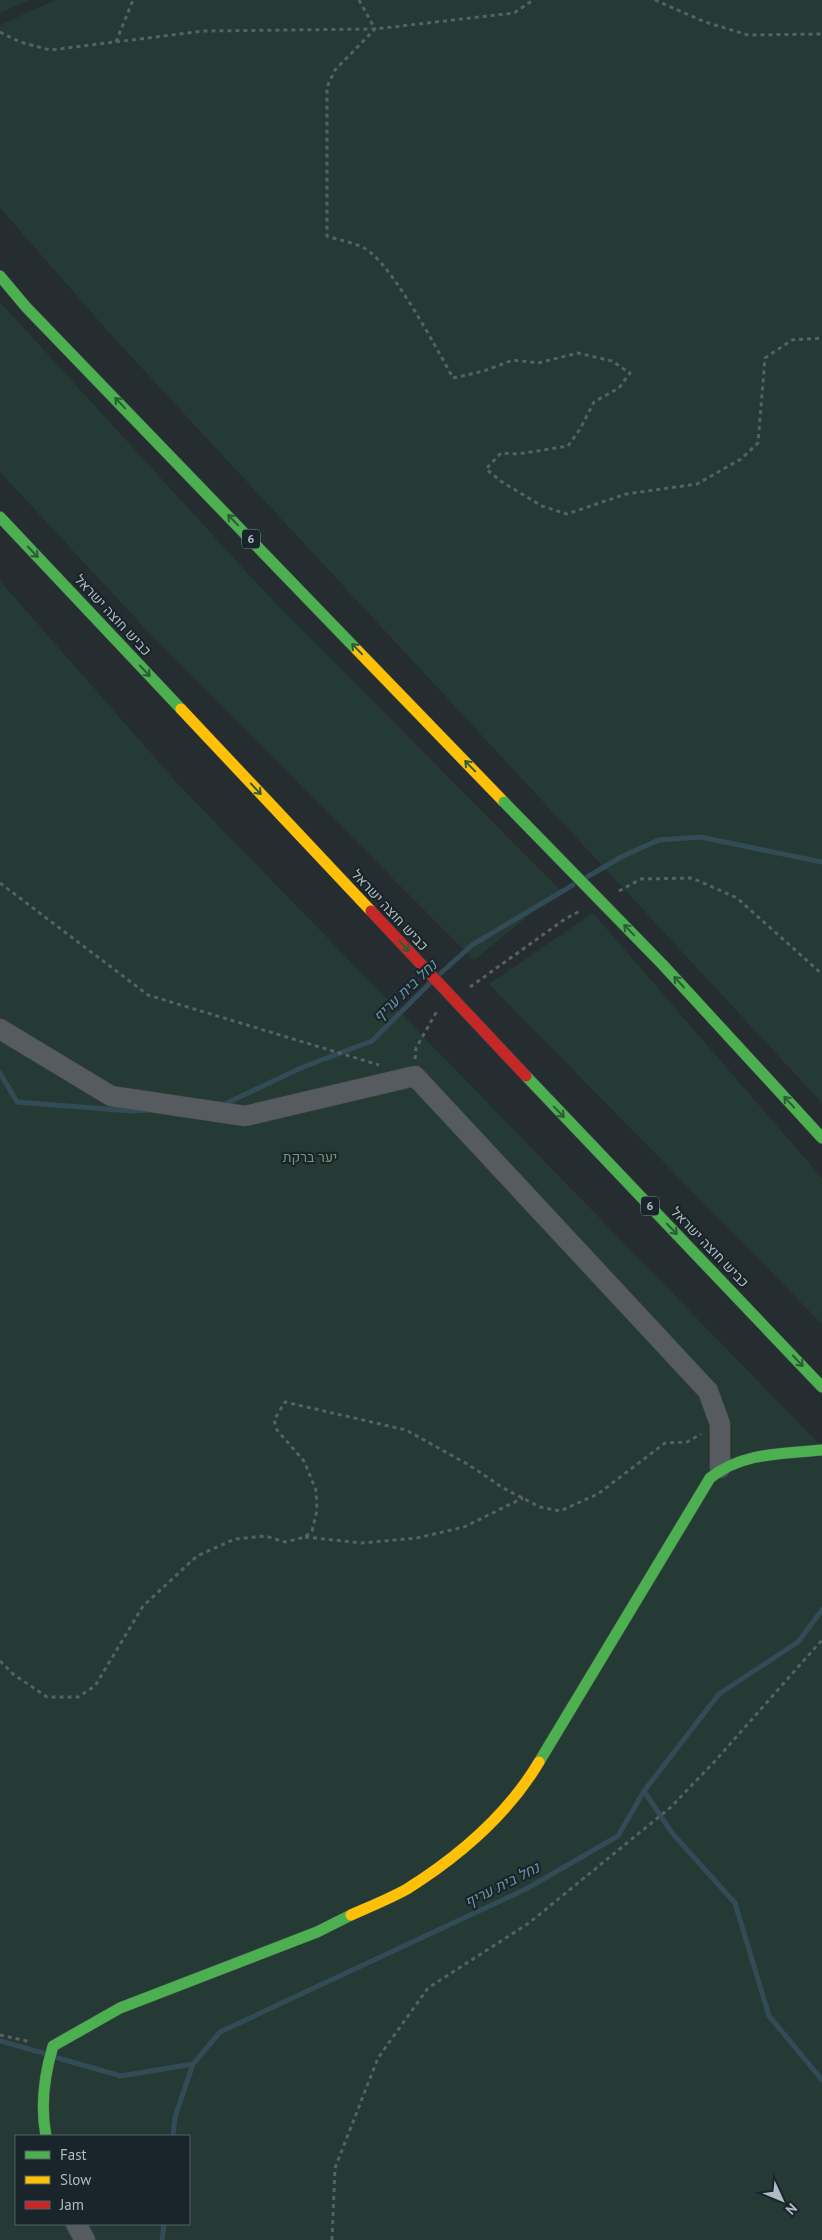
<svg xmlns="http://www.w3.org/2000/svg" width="822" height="2240" viewBox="0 0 822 2240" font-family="'PT Sans',Heebo,sans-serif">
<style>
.green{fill:#263a35;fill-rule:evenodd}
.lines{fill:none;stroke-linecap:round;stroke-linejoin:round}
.stream{stroke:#324b56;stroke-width:5}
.street-casing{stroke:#42494b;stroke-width:21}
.fast-casing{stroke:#42494b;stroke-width:12}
.slow-casing{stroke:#42494b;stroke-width:12}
.path{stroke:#586063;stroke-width:3;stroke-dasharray:4 4;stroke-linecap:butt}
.street{stroke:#555b5f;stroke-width:20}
.fast{stroke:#4caf50;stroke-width:11}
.slow{stroke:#ffc107;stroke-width:11}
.fast-bridge-casing{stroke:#42494c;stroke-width:12;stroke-linecap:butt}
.jam-bridge-casing{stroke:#42494c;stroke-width:12;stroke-linecap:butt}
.fast-bridge{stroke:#4caf50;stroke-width:11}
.jam-bridge{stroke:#c62828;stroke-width:11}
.oneway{stroke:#2d5c39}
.labels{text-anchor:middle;stroke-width:4.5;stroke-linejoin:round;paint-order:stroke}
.shield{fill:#19252a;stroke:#818f95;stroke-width:1}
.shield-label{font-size:12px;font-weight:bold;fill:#aebcc3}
.street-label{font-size:14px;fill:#aebcc3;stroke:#19252a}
.park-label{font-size:14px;fill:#71976f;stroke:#19252a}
.water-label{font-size:15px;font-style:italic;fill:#6891a1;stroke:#19252a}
</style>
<rect width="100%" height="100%" fill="#252d30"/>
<path class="green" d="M0 0H30L0 13Z
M55 0H822V1103L113 337 0 208V25Z
M0 302 262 589 560 890 474 960 153 637 0 472Z
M0 581 178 784 822 1447V2240H0ZM16 2136H189V2224H16Z
M593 913 822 1178V1324L489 984Z"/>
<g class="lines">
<path class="stream" d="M587 877 623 856 659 840 700 837 822 862
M441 973 472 945 573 885
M0 1073 17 1102 132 1111 147 1110
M225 1104 303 1067 372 1041 430 983
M644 1791 672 1833 735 1903 769 2016 822 2080
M0 2041 43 2053
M58 2058 121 2076 193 2064
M173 2136 175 2117 193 2064 220 2032 526 1889 618 1836 644 1791 719 1694 798 1642 822 1610
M162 2240 164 2224"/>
<defs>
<path id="street" d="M0 1029 111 1096 245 1116 415 1076 708 1391 720 1424V1468
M76 2224 85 2240"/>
<path id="fast" d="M0 276 26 307 357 650
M0 517 181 709
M663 965 822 1138
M526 1076 822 1387
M539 1762 710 1478C742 1452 783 1454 822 1450
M46 2136C40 2105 44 2076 53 2046L120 2008 317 1932 351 1915"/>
<path id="slow" d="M357 650 504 802
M181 709 371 911
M351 1915C369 1907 389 1899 407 1889 458 1857 508 1814 539 1762"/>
</defs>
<use href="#street" class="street-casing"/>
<use href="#fast" class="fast-casing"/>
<use href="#slow" class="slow-casing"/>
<path class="path" d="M359 0 375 29 335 70 327 87V236C338 240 353 242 364 248 390 261 437 349 453 378L484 371 513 360 538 363 578 353 612 361 630 373 619 388 594 402 580 429 568 446 518 454 501 453 486 469 502 482 542 506 567 514 626 494 697 484 741 459 758 443 765 358 792 340 822 338
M655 0 705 22 748 35 822 34
M0 32 20 42 50 50 204 31 375 29 514 13 533 0
M116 42 133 0
M0 883 148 995 379 1065
M619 891 641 879 692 878 737 898 822 974
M470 987 565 919 580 911
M415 1059 416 1048 437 1011
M305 1537 362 1543 417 1538 464 1527 523 1498
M0 1661 13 1674 47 1697H78L95 1686 143 1606 197 1556 235 1539 265 1536 285 1542 305 1537 312 1531 317 1510 316 1490 304 1461 277 1430 274 1420 285 1402 406 1430 469 1465 503 1488 540 1507 560 1511 598 1494 665 1443 687 1442 701 1434
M0 2035 31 2042
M332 2240 335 2168 378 2058 428 1988 529 1923 671 1807 716 1760 822 1640"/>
<use href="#street" class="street"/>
<use href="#fast" class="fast"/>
<use href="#slow" class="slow"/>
<defs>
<path id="fast-bridge" d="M504 802 663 965"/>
<path id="jam-bridge" d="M371 911 526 1076"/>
</defs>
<use href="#fast-bridge" class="fast-bridge-casing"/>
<use href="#jam-bridge" class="jam-bridge-casing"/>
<use href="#fast-bridge" class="fast-bridge"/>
<use href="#jam-bridge" class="jam-bridge"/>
</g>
<defs><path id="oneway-shaft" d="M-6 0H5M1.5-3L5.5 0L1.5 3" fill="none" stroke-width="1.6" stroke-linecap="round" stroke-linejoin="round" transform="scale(1.25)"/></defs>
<g class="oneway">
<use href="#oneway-shaft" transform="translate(120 403) rotate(-134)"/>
<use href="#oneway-shaft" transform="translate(233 520) rotate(-134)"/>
<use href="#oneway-shaft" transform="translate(33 552) rotate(47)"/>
<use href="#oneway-shaft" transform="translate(357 649) rotate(-134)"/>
<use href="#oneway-shaft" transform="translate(145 671) rotate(47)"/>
<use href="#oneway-shaft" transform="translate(470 766) rotate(-134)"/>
<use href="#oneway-shaft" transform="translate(256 789) rotate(47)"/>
<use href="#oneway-shaft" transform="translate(629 930) rotate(-134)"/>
<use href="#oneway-shaft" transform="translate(404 946) rotate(47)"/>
<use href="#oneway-shaft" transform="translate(679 982) rotate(-133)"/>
<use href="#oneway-shaft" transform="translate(789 1102) rotate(-133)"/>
<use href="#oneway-shaft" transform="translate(559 1112) rotate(46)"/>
<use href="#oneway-shaft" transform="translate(672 1229) rotate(46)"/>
<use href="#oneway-shaft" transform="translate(798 1361) rotate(47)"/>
</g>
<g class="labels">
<g class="shield">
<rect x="242" y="529.5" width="18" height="19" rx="4"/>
<rect x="641" y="1196.5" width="18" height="19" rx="4"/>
</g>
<g class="shield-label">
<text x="251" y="543">6</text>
<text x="650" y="1210">6</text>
</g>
<g class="street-label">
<text transform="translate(113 615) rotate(47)" y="5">כביש חוצה ישראל</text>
<text transform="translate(390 910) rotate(47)" y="5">כביש חוצה ישראל</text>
<text transform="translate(710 1247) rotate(46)" y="5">כביש חוצה ישראל</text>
</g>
<g class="park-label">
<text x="310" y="1162">יער ברקת</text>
</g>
<g class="water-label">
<text transform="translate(405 991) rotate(-44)" y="5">נחל בית עריף</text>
<text transform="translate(502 1885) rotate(-27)" y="5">נחל בית עריף</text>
</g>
</g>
<rect x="15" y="2135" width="175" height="90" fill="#19252a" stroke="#556167"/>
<rect x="25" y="2151" width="25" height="8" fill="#4caf50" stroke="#556167"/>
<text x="60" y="2160" font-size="15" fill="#aebcc3">Fast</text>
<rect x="25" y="2176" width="25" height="8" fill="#ffc107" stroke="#556167"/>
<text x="60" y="2185" font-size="15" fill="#aebcc3">Slow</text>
<rect x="25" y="2201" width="25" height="8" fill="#c62828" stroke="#556167"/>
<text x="60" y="2210" font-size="15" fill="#aebcc3">Jam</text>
<g transform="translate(782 2200) rotate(134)" stroke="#19252a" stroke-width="4" paint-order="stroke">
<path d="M0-4L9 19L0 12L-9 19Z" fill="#aebcc3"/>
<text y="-8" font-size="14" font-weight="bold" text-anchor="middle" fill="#aebcc3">N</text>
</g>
</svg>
